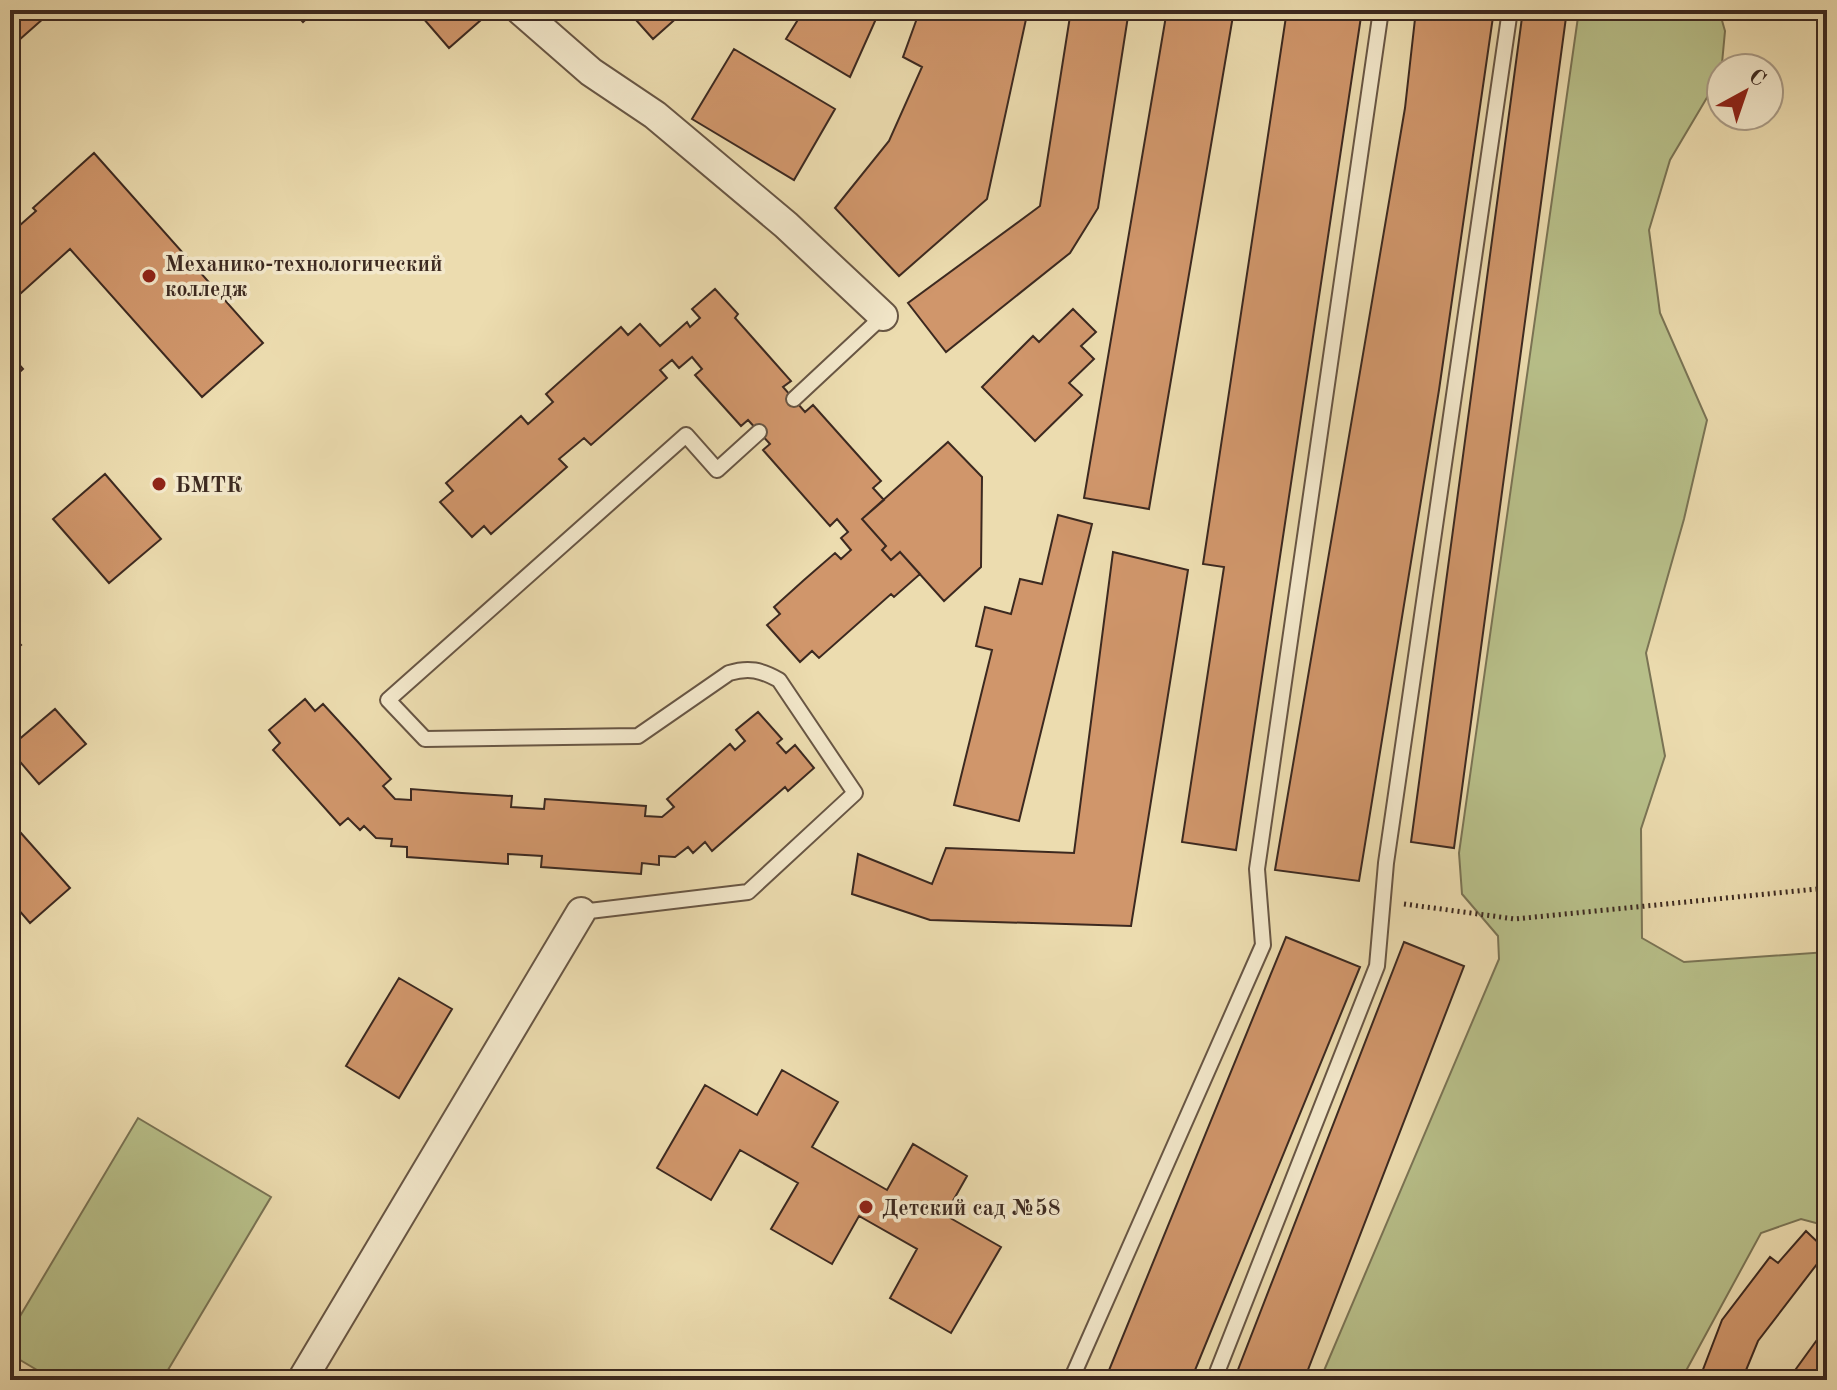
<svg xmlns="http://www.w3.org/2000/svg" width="1837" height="1390" viewBox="0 0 1837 1390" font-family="'Old Standard TT',serif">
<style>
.green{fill:#b8c08a;stroke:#7a7455;stroke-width:2}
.building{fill:#d0966b;stroke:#3c2920;stroke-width:2}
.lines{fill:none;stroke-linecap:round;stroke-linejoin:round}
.service-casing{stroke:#685644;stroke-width:18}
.minor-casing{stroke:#685644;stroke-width:32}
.path{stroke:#3c2920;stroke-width:5;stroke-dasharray:2 4;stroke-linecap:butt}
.service{stroke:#f3e8cb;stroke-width:14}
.minor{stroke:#f3e8cb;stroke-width:28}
.poi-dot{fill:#8f2418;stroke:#f3e8cb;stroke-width:3}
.labels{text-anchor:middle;stroke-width:7;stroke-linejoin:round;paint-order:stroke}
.poi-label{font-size:22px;font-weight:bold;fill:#3c2920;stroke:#f3e8cb;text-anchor:start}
</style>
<rect width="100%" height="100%" fill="#ecdcaf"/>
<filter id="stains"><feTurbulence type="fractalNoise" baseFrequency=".0025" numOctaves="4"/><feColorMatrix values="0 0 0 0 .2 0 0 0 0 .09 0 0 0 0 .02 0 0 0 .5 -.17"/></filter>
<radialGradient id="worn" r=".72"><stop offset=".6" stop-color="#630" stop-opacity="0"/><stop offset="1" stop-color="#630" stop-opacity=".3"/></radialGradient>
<path class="green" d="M1579 10H1719L1725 31 1721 74 1670 160 1649 230 1660 313 1707 420 1684 519 1646 653 1665 756 1641 829 1642 938 1684 962 1827 952V1226L1801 1219 1761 1233 1681 1380H1320L1499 959 1498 936 1462 894 1459 853Z
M138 1118 271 1197 162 1380H54L10 1354V1333Z"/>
<path class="building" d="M10 10H53L10 48Z
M292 10H316L303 22Z
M416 10H475L482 19 449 48Z
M627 10H675L680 15 653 39Z
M804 10H880L850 77 786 39Z
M920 10H1028L987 199 899 276 835 208 889 141 922 67 903 57Z
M1071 10H1129L1098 208 1070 253 946 352 908 303 1040 206Z
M1167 10H1234L1149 509 1084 498Z
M1287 10H1362L1236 850 1182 842 1224 567 1203 564Z
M1416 10H1494L1439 390 1359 881 1275 870 1405 108Z
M1523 10H1567L1454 848 1411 842Z
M734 49 835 109 794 180 692 119Z
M94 153 263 343 202 397 70 249 10 303V234L36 211 33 208Z
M715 289 738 314 735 318 791 381 783 387 805 412 813 405 881 481 873 488 884 500 862 519 886 546 882 550 891 560 900 552 920 574 894 597 891 594 819 658 812 651 800 662 767 625 780 614 774 607 804 580 835 553 841 559 851 550 841 538 848 532 837 519 830 526 763 450 770 444 748 420 741 426 695 375 702 369 692 357 679 368 672 360 660 370 667 378 591 445 584 438 559 459 567 467 491 534 484 526 472 537 440 502 453 491 446 483 521 416 528 424 553 402 546 394 621 327 628 335 640 324 660 346 687 322 690 327 700 318 692 309Z
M1073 309 1096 332 1081 346 1094 359 1069 383 1082 395 1035 441 982 387 1033 336 1039 342Z
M10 354 23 369 10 381Z
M948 442 982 477 981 567 944 601 900 552 891 560 882 550 886 546 862 519Z
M105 474 161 539 109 583 53 519Z
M1058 515 1092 524 1019 821 954 805 992 650 976 646 985 607 1011 614 1020 579 1042 584Z
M1113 552 1188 570 1131 926 930 920 852 894 858 854 932 884 946 848 1074 853Z
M10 634 21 645 10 655Z
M305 699 315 711 323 704 357 741 391 779 383 786 395 799 411 800V789L462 793 512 796 511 807 544 809 545 799 646 806 645 816 662 817 674 807 667 799 730 744 735 750 745 741 736 730 758 712 782 739 777 743 786 753 795 745 814 768 788 791 785 787 712 851 705 842 693 853 688 847 675 857 659 856V865L642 863 641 874 541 867 542 856 508 854V864L407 857V847L391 846 392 839 376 838 364 826 360 830 348 818 340 825 273 750 280 743 269 730Z
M55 709 86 744 39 784 10 750V747Z
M12 823 70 888 30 923 10 900V825Z
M1286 937 1360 967 1191 1380H1105Z
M1404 942 1464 966 1304 1380H1234Z
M399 978 452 1009 399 1098 346 1066Z
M782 1070 838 1102 812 1147 887 1190 913 1144 967 1176 945 1215 1001 1247 951 1333 890 1298 917 1249 859 1216 832 1264 771 1229 798 1183 740 1150 711 1200 657 1168 705 1085 757 1115Z
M1806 1231 1827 1251 1758 1341 1742 1380H1699L1722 1320 1770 1257 1778 1263Z
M1827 1326V1380H1788Z"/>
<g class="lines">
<defs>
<path id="service" d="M794 399 883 316
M581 912 748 892 855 793 779 680C761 670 749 667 729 673L638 736 425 739 388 700 686 435 717 470 759 432
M1071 1380 1263 945 1257 869 1381 10
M1214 1380 1377 966 1386 863 1510 10"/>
<path id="minor" d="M520 10 591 72 655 115 786 225 883 316
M302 1380 581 912"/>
</defs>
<use href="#service" class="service-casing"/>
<use href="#minor" class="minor-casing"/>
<path class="path" d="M1404 904 1515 919 1827 888"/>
<use href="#service" class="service"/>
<use href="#minor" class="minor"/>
</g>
<g class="poi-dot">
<circle cx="149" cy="276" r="8"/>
<circle cx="159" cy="484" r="8"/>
<circle cx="866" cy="1207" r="8"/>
</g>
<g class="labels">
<g class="poi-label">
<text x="165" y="271">Механико-технологический<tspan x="165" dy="25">колледж</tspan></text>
<text x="175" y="492">БМТК</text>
<text x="882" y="1215">Детский сад №58</text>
</g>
</g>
<rect width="1837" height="1390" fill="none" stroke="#ecdcaf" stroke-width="40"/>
<rect x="12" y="12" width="1813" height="1366" fill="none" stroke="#3c2920" stroke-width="4"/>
<rect x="20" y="20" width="1797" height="1350" fill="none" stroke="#3c2920" stroke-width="2"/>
<g transform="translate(1745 92) rotate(40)"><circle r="38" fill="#f3e8cb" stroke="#aa9c87" stroke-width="2"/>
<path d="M0-6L14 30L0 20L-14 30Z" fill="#8f2418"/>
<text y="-12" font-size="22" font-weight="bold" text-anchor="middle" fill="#3c2920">С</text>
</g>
<rect width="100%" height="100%" filter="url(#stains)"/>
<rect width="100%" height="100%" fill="url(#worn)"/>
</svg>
